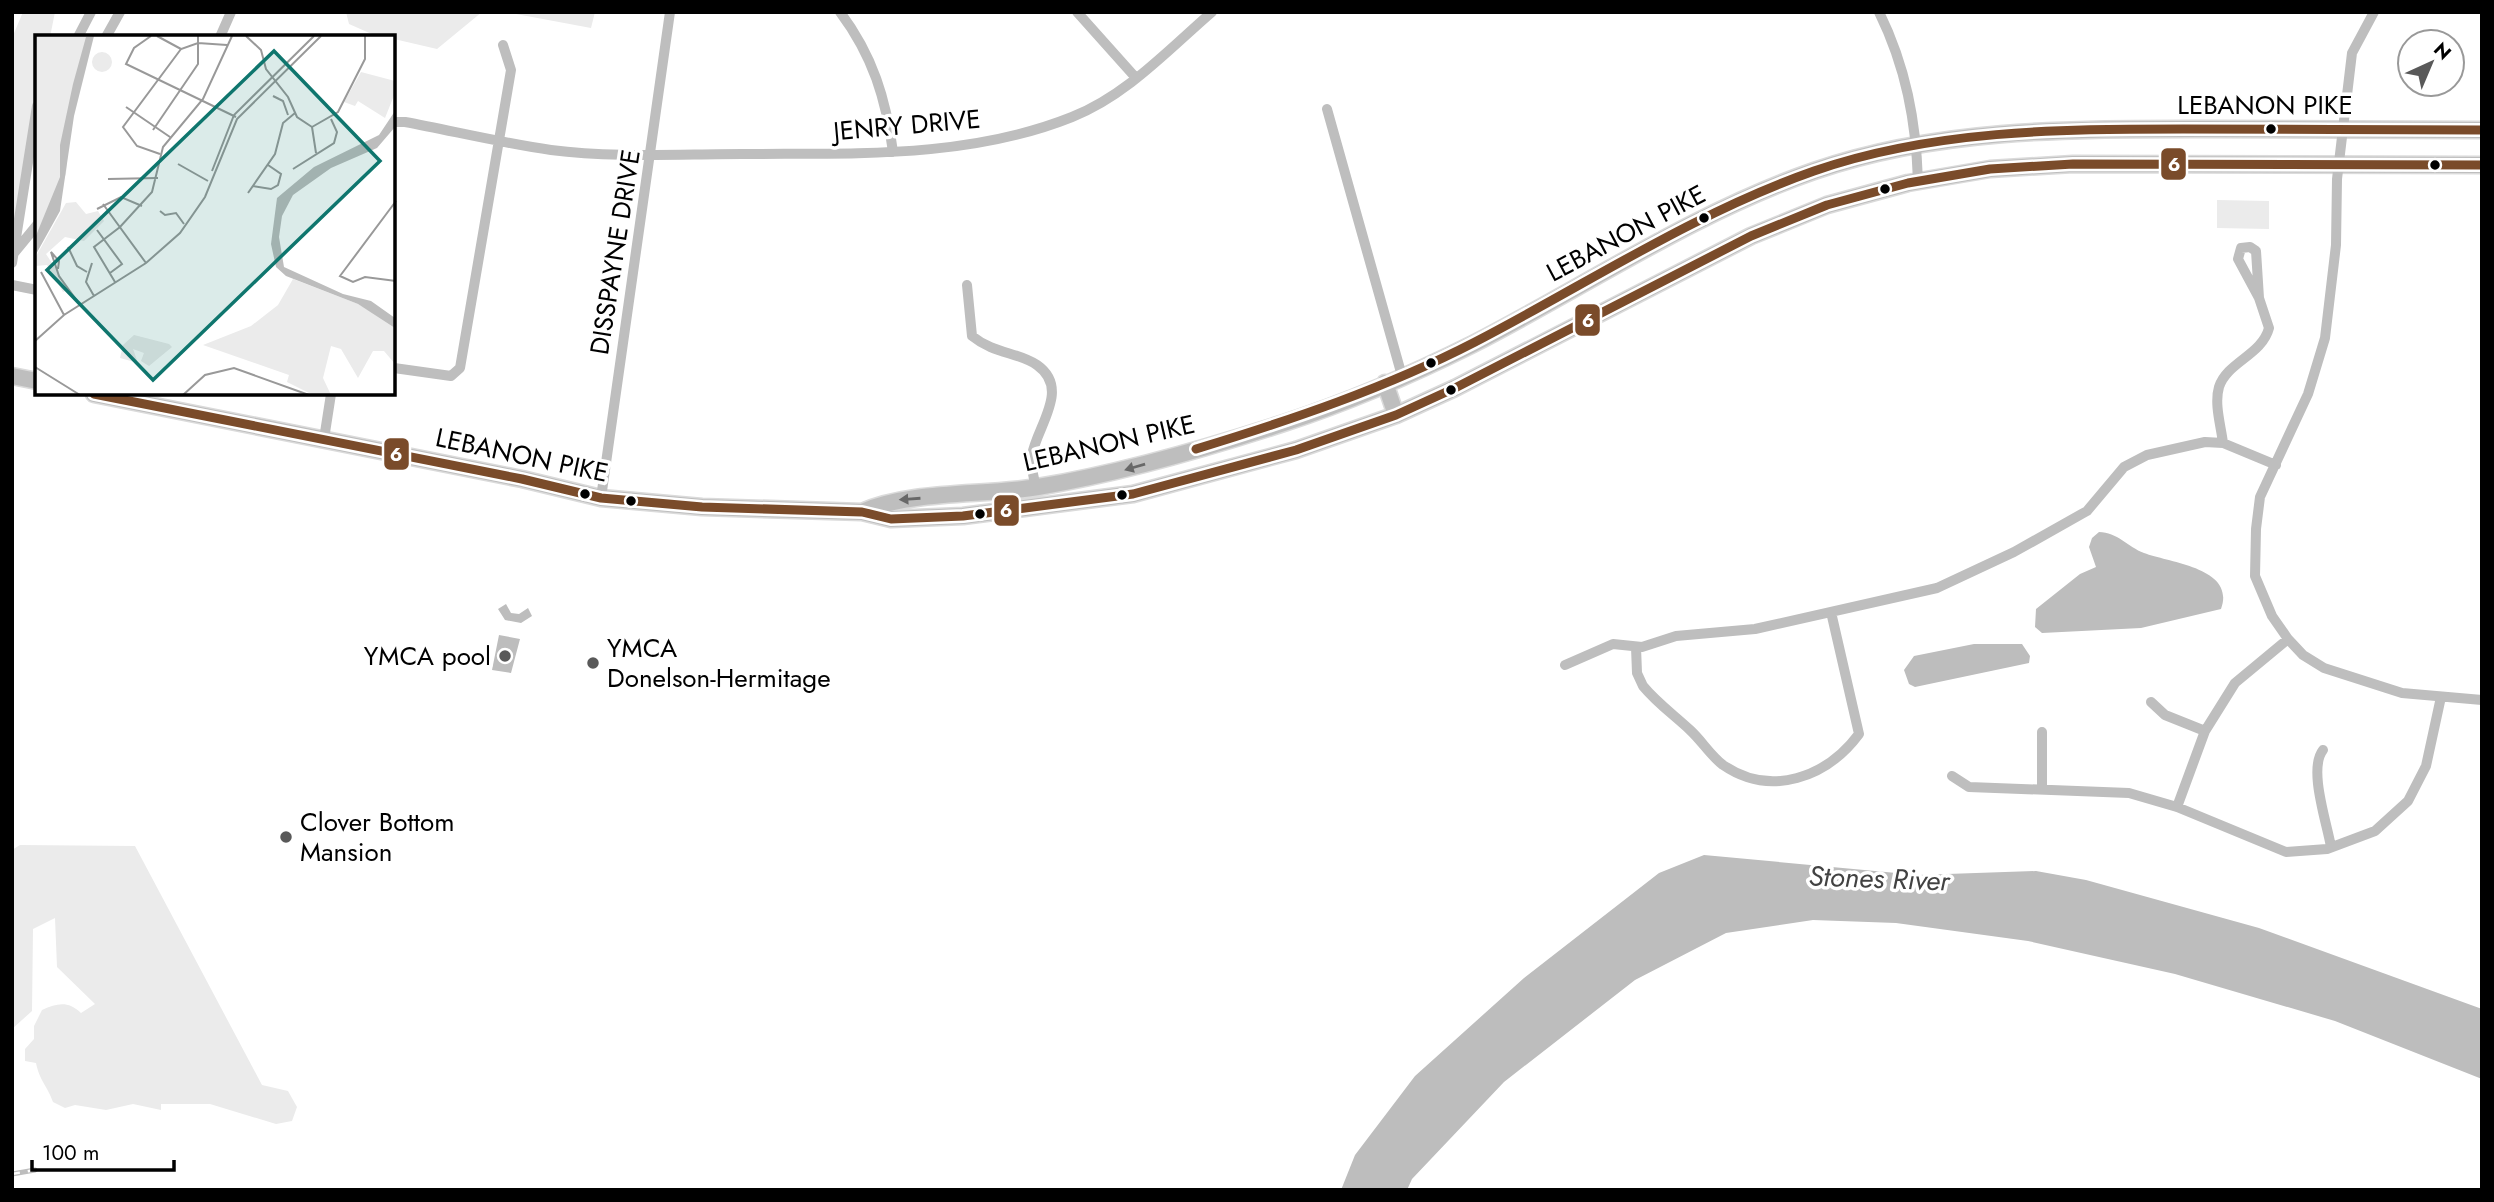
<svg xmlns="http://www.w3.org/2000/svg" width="2494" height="1202" viewBox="0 0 2494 1202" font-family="Jost,sans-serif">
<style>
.green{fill:#ebebeb}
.water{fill:#bdbdbd}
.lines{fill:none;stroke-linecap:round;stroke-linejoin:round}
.primary-casing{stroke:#dbdbdb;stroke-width:19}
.minor{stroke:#bebebe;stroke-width:10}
.primary{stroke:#bebebe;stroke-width:16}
.rail-casing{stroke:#bebebe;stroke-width:5}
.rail{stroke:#fff;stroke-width:2.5;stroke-dasharray:8;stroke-linecap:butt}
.bus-1-casing{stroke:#fff;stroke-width:14}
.bus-1{stroke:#7a4b2a;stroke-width:9}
.oneway{fill:#686868}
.bus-dot{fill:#000;stroke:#fff;stroke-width:2.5}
.poi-dot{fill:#595959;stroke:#fff;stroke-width:2.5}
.labels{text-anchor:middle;stroke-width:7;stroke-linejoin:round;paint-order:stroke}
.street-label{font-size:26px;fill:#000;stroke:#fff}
.poi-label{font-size:26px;fill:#000;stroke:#fff;text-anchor:start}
.water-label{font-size:28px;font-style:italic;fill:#424242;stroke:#fff}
.inset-road{fill:none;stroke:#999;stroke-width:2}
.view{fill:#0f766e;fill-opacity:0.15;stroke:#0f766e;stroke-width:3.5}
.inset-edge{fill:none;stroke:#000;stroke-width:3.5}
.line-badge{stroke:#fff;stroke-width:2.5}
.badge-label{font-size:19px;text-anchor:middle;font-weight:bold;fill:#fff}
</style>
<rect width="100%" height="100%" fill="#fff"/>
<path class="green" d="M23 12H55L50 37H37V115L18 226 12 224V38Z
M346 12H482L437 49 394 39V37L374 35 349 24Z
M505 12H595L591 28Z
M2217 200 2269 201V229L2217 228Z
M20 845 135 846 262 1085 288 1091 297 1107 292 1121 276 1124 210 1104H161V1110L133 1104 106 1110 75 1105 65 1108 53 1102C47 1085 40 1082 36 1063L25 1061V1049L34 1039V1026L42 1010C58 1003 68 1001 81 1013L95 1004 57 967 55 918 33 929 32 1011 12 1029V850Z"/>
<path class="water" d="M2099 532C2117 532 2128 547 2144 553 2171 563 2236 568 2221 609L2141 628 2042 633 2035 627 2036 609 2080 574 2096 567 2089 547 2092 538Z
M506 604 511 613 519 614 528 608 532 616 521 623 505 620 498 609Z
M499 635 520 639 511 673 492 670Z
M1974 644H2022L2030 656 2029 663 1915 687 1909 684 1904 670 1914 656Z
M1704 855 1918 875 2036 871 2086 880 2259 928 2482 1009V1079L2335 1021 2175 974 2028 941 1896 923 1813 920 1726 933 1635 980 1504 1082 1412 1179 1407 1190H1341L1355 1155 1415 1076 1524 978 1659 873Z"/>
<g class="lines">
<defs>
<path id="primary" d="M12 376 37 381
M1385 383 1396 415
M94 394 522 479 601 498 702 507 862 512 891 519 963 516 1133 494 1296 450 1396 415 1455 388 1751 236 1827 205 1908 183 1990 169 2073 164 2482 165
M862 512C912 490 983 496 1038 487 1122 473 1204 449 1284 423 1348 402 1413 374 1473 344 1586 286 1693 213 1814 171 1938 128 2071 129 2201 129 2295 129 2388 130 2482 130"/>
</defs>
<use href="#primary" class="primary-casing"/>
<path class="minor" d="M840 12C873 56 886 99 893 152
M1077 12 1136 78
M1879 12C1906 67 1916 121 1918 181
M2374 12 2352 53 2337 179 2336 245 2325 338 2308 394 2260 497 2256 529 2255 576 2272 616 2288 639 2303 655 2324 668 2402 693 2482 700
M78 37 91 12
M106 37 120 12
M220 37 231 12
M1327 109 1402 376
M394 122H405C453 131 502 143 551 150 613 158 679 154 742 154 853 153 967 159 1072 117 1126 96 1169 49 1212 12
M14 253 37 225
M12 263 37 106
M12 285 37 290
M967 285 972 336C994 354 1018 352 1037 365 1071 389 1037 426 1032 455 1030 465 1034 478 1036 488
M394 368 451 376 460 368 511 70 503 45
M324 439 331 394
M2223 443C2221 426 2214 404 2219 387 2227 362 2262 355 2269 328L2259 298 2256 251 2250 247 2241 248 2238 259 2259 298
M601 498 670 12
M1636 647 1637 673 1643 686C1657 703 1674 715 1690 730 1702 741 1710 755 1723 765 1771 798 1827 777 1859 734L1831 612
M1565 665 1613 644 1642 647 1676 636 1755 629 1937 588 2014 552 2087 511 2124 467 2147 455 2205 442 2223 443 2276 465
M2151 702 2165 715 2205 731
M2042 732V789
M2323 750C2308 769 2327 823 2331 847
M1952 776 1969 787 2129 793 2177 807 2286 852 2327 849 2375 831 2408 801 2426 766 2441 697
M2177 807 2205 731 2235 683 2288 639"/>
<use href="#primary" class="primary"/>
<defs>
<path id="rail" d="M12 1174 35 1170"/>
</defs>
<use href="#rail" class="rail-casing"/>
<use href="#rail" class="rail"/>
<defs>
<path id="bus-1" d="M94 394 522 479 601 498 702 507 862 512 891 519 963 516 1133 494 1296 450 1396 415 1455 388 1751 236 1827 205 1908 183 1990 169 2073 164 2482 165
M1196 449C1291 420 1386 388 1475 342 1587 284 1694 213 1814 171 1932 130 2059 129 2183 129 2283 129 2382 130 2482 130"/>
</defs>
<use href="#bus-1" class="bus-1-casing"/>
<use href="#bus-1" class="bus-1"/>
</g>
<defs><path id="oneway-solid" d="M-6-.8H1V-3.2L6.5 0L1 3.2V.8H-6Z" transform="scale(1.75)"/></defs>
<g class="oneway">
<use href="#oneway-solid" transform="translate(1135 467) rotate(164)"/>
<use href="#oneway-solid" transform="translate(910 499) rotate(176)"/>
</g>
<g class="bus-dot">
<circle cx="2271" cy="129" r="6"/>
<circle cx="2435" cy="165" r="6"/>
<circle cx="1885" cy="189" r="6"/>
<circle cx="1704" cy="218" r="6"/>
<circle cx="1431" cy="363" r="6"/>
<circle cx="1451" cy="390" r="6"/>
<circle cx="585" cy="494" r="6"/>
<circle cx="1122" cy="495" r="6"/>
<circle cx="631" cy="501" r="6"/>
<circle cx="980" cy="514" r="6"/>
</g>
<g class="poi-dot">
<circle cx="505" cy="656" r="7"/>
<circle cx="593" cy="663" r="7"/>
<circle cx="286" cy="837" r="7"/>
</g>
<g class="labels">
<g class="street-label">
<text x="2265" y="114">LEBANON PIKE</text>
<text transform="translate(907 125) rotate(-5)" y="9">JENRY DRIVE</text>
<text transform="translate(1626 233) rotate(-28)" y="9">LEBANON PIKE</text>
<text transform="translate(615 252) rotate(-81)" y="9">DISSPAYNE DRIVE</text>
<text transform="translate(1109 443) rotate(-13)" y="9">LEBANON PIKE</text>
<text transform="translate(522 455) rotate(12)" y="9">LEBANON PIKE</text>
</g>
<g class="poi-label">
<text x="607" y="657">YMCA<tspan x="607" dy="30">Donelson-Hermitage</tspan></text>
<text x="491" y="665" text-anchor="end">YMCA pool</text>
<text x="300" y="831">Clover Bottom<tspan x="300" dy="30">Mansion</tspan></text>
</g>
<g class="water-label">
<text transform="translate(1879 878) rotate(2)" y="10">Stones River</text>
</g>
</g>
<g transform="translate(35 35)">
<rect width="360" height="360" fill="#fff"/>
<path d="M0 1H56L35 85 31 139 0 219ZM57 27a10 10 0 1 1 20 0a10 10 0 1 1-20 0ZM326 37 360 46V58L350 83 323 66 320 71 309 67ZM41 167 51 179 63 176 69 186 49 206 30 202 11 219 34 254 28 257 12 230 0 231V223L31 168ZM258 244 323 269 352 286 360 293V329L349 316H338L323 343 306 314 296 311 288 343 296 360H278L252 347 254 340 168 310 216 291 243 270ZM99 300 134 309 137 312 114 331 106 326 109 318 98 314 103 328 85 323 88 310Z" fill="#ebebeb"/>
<path d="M59 1 39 81 25 176 0 221V203L25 142V110L38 49 51 2ZM360 76V92L342 113 296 133 258 160 247 181 244 202 249 232 308 259 336 266 360 283V293L323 269 251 241 241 232 236 209 242 163 279 132 344 100Z" fill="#bdbdbd"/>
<path class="inset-road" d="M116 1 99 13 91 29 201 82M122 1 146 14M211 1 226 15 231 34 253 62 262 82 277 92M244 64 238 61 248 66 253 80M91 72 135 102M277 92 303 77 330 24V1M277 92 281 118M118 95 163 29V1M125 119 102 111 88 92 146 14 163 8 192 10M143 129 173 146M258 134 299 108 302 97 296 84M177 136 199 80 279 1M73 144 123 143M218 151 236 154 243 150 246 139 233 130M213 158 240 119 248 88 260 78M361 166 305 241 318 247 330 242 361 246M68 169 111 228M62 174 86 162 107 171M125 176 130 180 141 178 149 189M62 195 87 229 75 238M33 212 42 231 52 237M57 228 51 247 59 261M23 234 24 226 16 217 24 241 45 270M6 237 29 280M80 247 59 212 85 192 117 157 128 112 168 64 197 1M0 306 29 280 111 228 145 198 170 162 202 84 286 1M0 332 45 360M148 360 170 340 199 333 274 360"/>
<path class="view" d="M239 16 345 126 118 345 12 235Z"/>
<rect width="360" height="360" class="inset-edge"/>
</g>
<g class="line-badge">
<rect x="2160" y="147" width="27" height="34" rx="7" fill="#7a4b2a"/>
<rect x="1574" y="303" width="27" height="34" rx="7" fill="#7a4b2a"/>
<rect x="383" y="437" width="27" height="34" rx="7" fill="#7a4b2a"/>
<rect x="993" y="494" width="27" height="33" rx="7" fill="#7a4b2a"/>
</g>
<g class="badge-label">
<text x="2174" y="171">6</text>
<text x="1588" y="327">6</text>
<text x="396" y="461">6</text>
<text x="1006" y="517">6</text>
</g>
<rect width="2494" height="1202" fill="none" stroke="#000000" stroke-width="28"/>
<g transform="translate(2431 63) rotate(44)"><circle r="33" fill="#ffffff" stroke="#999999" stroke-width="2"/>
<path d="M0-5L12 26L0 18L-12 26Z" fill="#595959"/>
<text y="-10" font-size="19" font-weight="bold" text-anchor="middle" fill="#000000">N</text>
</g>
<path d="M32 1160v10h142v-10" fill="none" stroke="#000000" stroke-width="3.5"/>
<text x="42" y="1160" font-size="21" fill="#000000" stroke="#ffffff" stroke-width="5" paint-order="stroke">100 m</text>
</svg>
